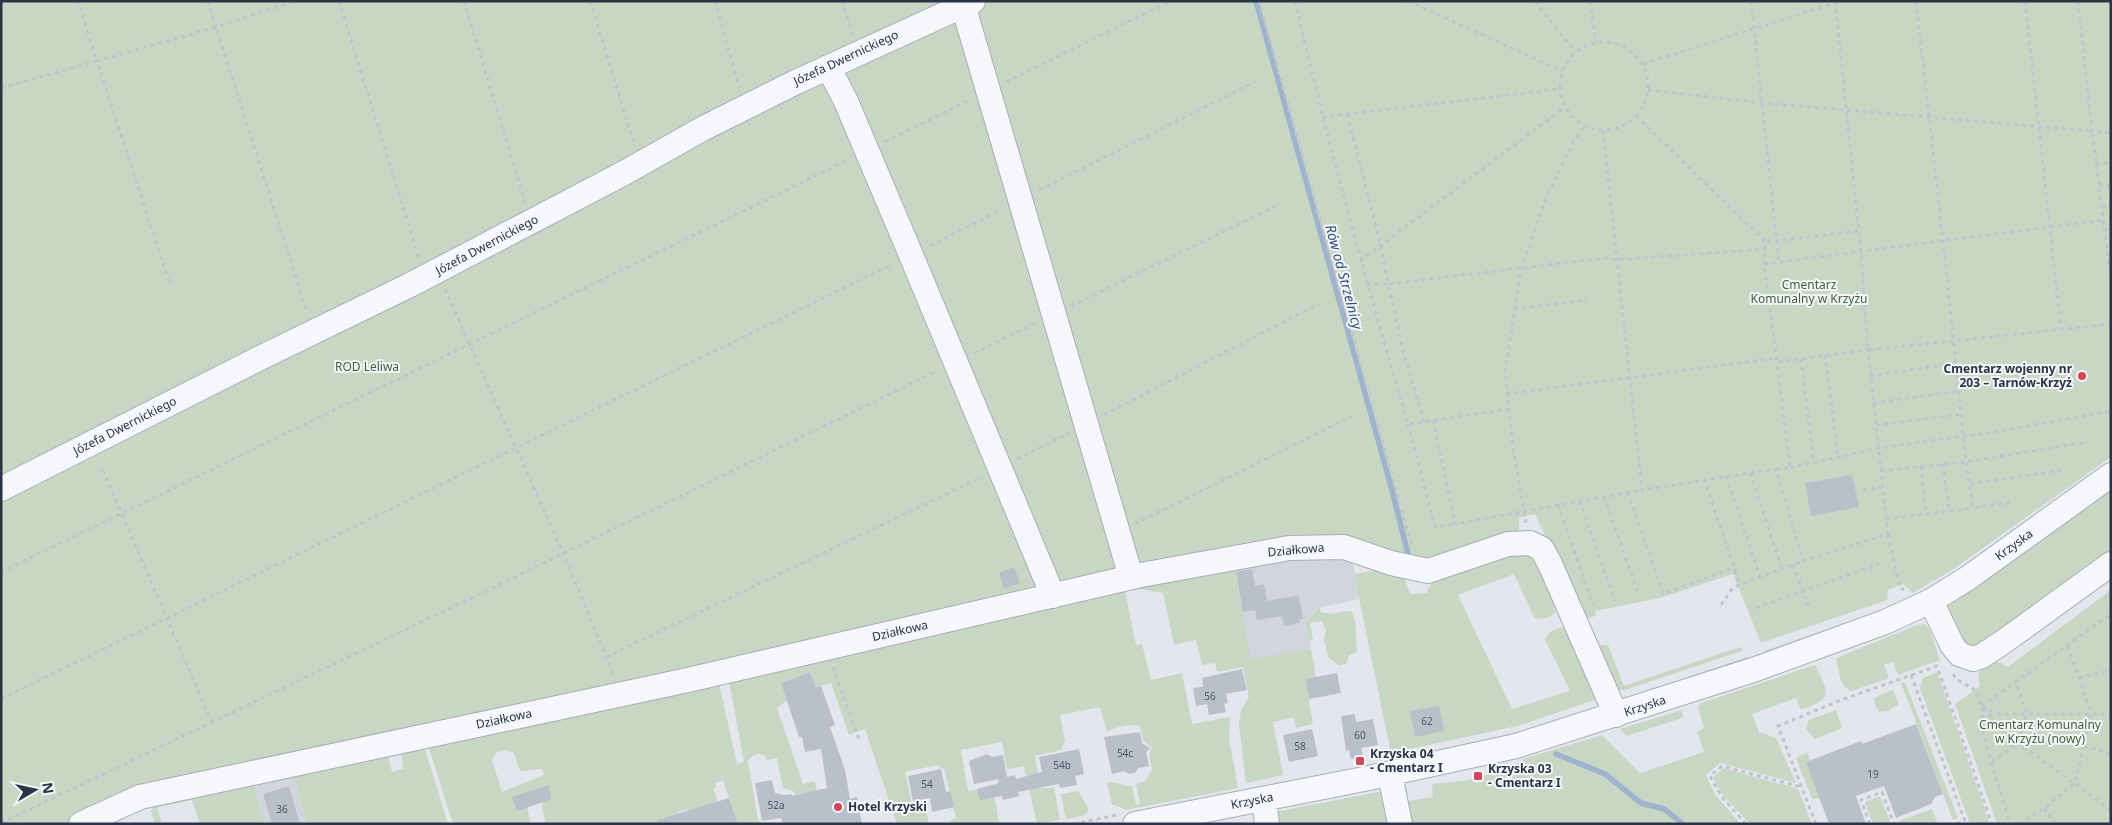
<svg xmlns="http://www.w3.org/2000/svg" width="2112" height="825" viewBox="0 0 2112 825" font-family="'Noto Sans',sans-serif">
<style>
.built{fill:#d1d6de}
.green{fill:#c8d6c4;fill-rule:evenodd}
.lines{fill:none;stroke-linecap:round;stroke-linejoin:round}
.stream{stroke:#9db4cc;stroke-width:5.5}
.building{fill:#bac0ca}
.minor-casing{stroke:#a8adb7;stroke-width:26}
.path{stroke:#c1c4cb;stroke-width:3;stroke-dasharray:4 4;stroke-linecap:butt}
.minor{stroke:#f6f7fa;stroke-width:24}
.poi-dot{fill:#d3465b;stroke:#f3f5f9;stroke-width:2}
.labels{text-anchor:middle;stroke-width:4;stroke-linejoin:round;paint-order:stroke}
.number-label{font-size:10px;fill:#4e5766}
.street-label{font-size:12px;fill:#2a3445;stroke:#f3f5f9}
.park-label{font-size:12px;fill:#3f6137;stroke:#f3f5f9}
.poi-label{font-size:12px;font-weight:bold;fill:#2a3445;stroke:#f3f5f9;text-anchor:start}
.water-label{font-size:14px;font-style:italic;fill:#32537a;stroke:#f3f5f9}
</style>
<rect width="100%" height="100%" fill="#e3e6ec"/>
<path class="built" d="M1290 555 1352 558 1359 599 1318 608 1306 622 1311 649 1251 660 1235 568 1291 561Z
M292 772 307 824H265L252 780Z"/>
<path class="green" d="M1 1H2111V457L1952 570 1913 593 1903 584 1888 590 1887 600 1761 643 1733 574 1660 598 1595 611 1596 616 1583 619 1535 514 1519 518V533L1428 561 1351 543 146 790 69 824H1Z
M2111 487V552L1979 646H1965L1946 607 1949 601Z
M1519 552 1526 553 1534 557 1557 603 1555 613C1548 619 1543 620 1534 617L1514 574 1458 595 1512 709 1570 691 1545 639C1551 629 1559 626 1570 628L1597 699 1517 726 1391 753 1354 574 1384 569 1404 577 1410 594 1427 593 1429 587 1435 579Z
M1235 569 1251 659 1311 649 1316 677 1305 679 1313 724 1296 728 1294 717 1273 722 1283 775 1246 783 1239 726 1241 710 1249 697 1243 667 1217 672 1215 663 1202 665 1196 640 1174 645 1163 593 1140 589 1125 591 1136 645 1142 644 1151 680 1182 673 1192 724 1230 717 1229 739 1238 788 1126 810 1115 805H1112L1107 783C1116 781 1124 787 1132 786L1136 805 1140 804 1136 784 1145 781 1152 770 1149 754 1152 748 1143 740 1140 726C1127 724 1118 726 1107 732L1100 707 1060 715 1065 741 1061 750 1035 756 1041 789 1054 787 1060 820 1037 824 1024 766 1007 769 1002 742 961 750 968 791 993 786 999 824H951L950 821 956 818 944 769 937 765 905 772 912 804 924 802 929 824H897L865 729 849 735 831 683 816 687 810 672 781 683 787 700 777 708 803 784 815 781 823 824 793 791 783 788 777 758 767 760 765 756C758 752 753 754 748 761L758 820 761 824H738L723 780 715 783 716 788 713 789 718 801 714 802 693 824 687 809 678 812 680 818 664 824H546L542 808 543 802 552 799 548 786 527 808 531 824H453L429 748 425 749 448 824H307L292 772 387 752 392 772 403 769 401 749 990 616ZM729 681 744 762 737 764 719 683ZM505 750 514 753 520 771 542 769 544 775 502 792 492 760 496 753Z
M2111 590V824H1997L1955 704 1980 686C1974 664 1989 654 2008 667Z
M1320 607 1321 612 1332 614 1346 611 1352 612 1355 620 1357 652 1349 655 1346 664 1339 665 1328 657 1324 639 1326 631 1322 621 1312 622 1310 624 1313 640 1309 641 1306 622Z
M1887 609 1766 654 1764 651Z
M1924 624 1929 628 1940 660 1898 675 1893 662 1884 665 1889 678 1852 691C1839 688 1839 670 1836 658L1917 625Z
M1599 645H1608L1624 686 1740 647 1744 650 1628 689 1616 691 1595 647Z
M1747 657V661L1626 701 1624 699Z
M1815 665C1829 693 1834 698 1801 710L1796 698 1752 714 1759 732 1776 738 1796 783 1720 763 1706 775 1716 796 1741 824H1410L1408 801 1433 797 1432 784 1463 781 1504 771 1526 758 1602 735 1640 773 1704 752 1697 732 1704 728 1698 707 1701 703Z
M1937 672 1990 824H1970L1920 688 1923 678Z
M1905 682 1958 818 1953 820 1901 683Z
M1893 690 1899 704 1888 711 1879 712 1876 707 1874 698Z
M1682 710 1683 716 1679 719 1626 736 1620 729Z
M1836 710 1842 728 1815 739 1806 729 1809 720Z
M1807 752 1810 760 1806 762 1820 798 1812 799 1796 758Z
M1724 768 1798 789 1812 824H1750L1721 793 1713 777Z
M252 780 265 824H200L192 800 157 807 162 824H155L151 811 153 807 151 801Z
M1078 791 1089 809 1085 815 1066 819 1061 794Z
M1383 791 1389 824H1275L1274 812Z
M1880 796 1891 824H1873L1865 802Z
M1932 809 1938 824H1897L1896 822Z"/>
<g class="lines">
<path class="stream" d="M1256 1 1392 490 1409 558
M1556 754 1605 774 1641 803 1664 809 1683 824"/>
</g>
<path class="building" d="M1852 475 1859 507 1811 516 1805 483Z
M1014 567 1020 583 1004 589 999 573Z
M1252 569 1255 586 1264 584 1267 601 1299 595 1303 619 1299 620V623L1284 626 1282 616 1257 620 1255 610 1243 612 1236 572Z
M1242 669 1247 690 1226 694 1228 703 1224 704 1226 712 1209 715 1207 704 1196 706 1193 688 1203 687 1202 678Z
M810 672 816 687 821 686 835 725 830 727 845 770 850 799 857 797 862 824H783L781 818 762 821 755 783 772 780 775 793 784 795 792 794V796L827 788 821 749 805 752 802 737H799L781 683Z
M1337 673 1341 693 1309 699 1305 679Z
M1439 706 1444 731 1415 737 1410 711Z
M1355 714 1356 722 1373 719 1378 745 1361 748 1363 756 1351 759 1349 750 1346 751 1341 716Z
M1916 724 1943 794 1935 797 1931 804 1896 818 1884 786 1856 796 1866 824H1829L1806 762 1861 741 1862 744Z
M1312 729 1318 756 1289 762 1283 735Z
M1140 732 1142 743 1150 748 1146 752 1149 766 1138 768 1135 773 1129 774 1124 771 1112 774 1104 737Z
M1079 749 1084 774 1075 776 1077 785 1060 788 1059 784 1018 792 1019 796 1003 800 1002 796 980 800 977 789 999 783 998 779 1004 778 974 784 969 761 987 754 992 757 1003 755 1007 777 1015 775 1016 779 1042 772 1039 757Z
M941 769 946 792 950 791 954 807 932 812 930 798 913 801 908 776Z
M548 785 552 799 517 811 512 797Z
M289 786 300 824H272L263 794Z
M729 798 738 824H657V820Z"/>
<g class="lines">
<defs>
<path id="minor" d="M963 5 1131 577
M828 67 845 99 911 255 1053 596
M1 489 260 358 410 285 624 173 704 128 794 83 973 1
M1931 601 1952 645 1959 654 1973 659 1982 656 2006 640 2111 564
M1390 774 1400 824
M1264 799 1267 824
M81 824 140 797 688 680 1141 575 1289 548 1344 547 1391 563 1428 571 1508 544 1530 543 1542 549 1550 564 1616 715
M1135 824 1364 779 1516 746 1756 669 1885 622 1931 601 1968 578 2111 475"/>
</defs>
<use href="#minor" class="minor-casing"/>
<path class="path" d="M208 1 216 27 295 1
M339 1 419 258
M464 1 525 202
M590 1 634 144
M715 1 739 87
M842 1 853 35
M1259 1 1412 547
M1295 1C1328 144 1367 284 1408 424L1509 409
M1408 1 1562 71
M1535 1 1575 52
M1590 1 1596 42
M1751 1 1779 263
M1835 1 1861 252 1868 350 2111 324
M1916 1 1943 240 1966 462 1973 508 2014 502
M2025 1 2061 329
M2078 1 2092 131 2111 133
M1560 86a44 44 0 1 1 88 0a44 44 0 1 1-88 0Z
M1643 64 1841 1
M1006 82 1170 1
M1 88 97 61 78 1
M1648 90 1762 103 2092 131 2111 280
M1347 114 1381 246 1388 284 1367 285
M1636 116 1766 242
M1322 117 1560 89
M1603 130 1642 490 1776 469 1803 561
M885 142 969 100
M2096 163H2111
M2099 185 2111 186
M1039 190 1257 81
M2102 207H2111
M2105 230 2111 229
M930 246 1002 209
M1360 261 1565 107
M1764 264 2103 220
M169 282 97 61 216 27 307 312
M445 289 563 553 614 675
M1071 306 1280 204
M1514 309 1587 300
M974 353 1036 323
M1825 355 1838 457
M1801 359 1814 462
M1870 376 1956 363
M1507 394 1776 358
M1873 403 1959 391
M1104 415 1318 304
M1433 420 1455 524 1642 490
M1424 422 1403 350 1388 284 1605 258 1617 260 1765 249
M1408 424 1435 527 1455 524
M1876 425 1962 414
M1017 459 1069 433
M1943 464 1949 511
M1921 466 1926 514
M1790 468 1878 448 1995 432 2111 411
M1776 469 1790 468 1777 362
M103 470 211 721
M1881 471 1966 462 2087 442
M1750 473 1782 569
M1726 476 1760 577
M1704 479 1740 585
M1970 484 2062 470
M1863 490 1882 487
M1628 492 1663 594 1733 568
M1604 497 1639 595
M1580 501 1615 601
M1558 505 1593 605
M1886 519 1973 508
M1526 523 1513 447 1505 371 1512 327 1520 274 1545 200 1574 141 1585 126
M1135 524 1352 416
M1888 534 1900 587 1904 590
M1793 565 1809 608
M1 572 848 160
M1721 605 1732 589 1738 585 1803 561 1888 534 1868 350 1777 362 1764 264 1766 242 1858 231
M1756 608 1879 564
M606 657 982 477
M833 667 859 739
M1953 674 1956 679 1975 690 1982 706 2003 732 2111 810
M1911 675 1966 824
M2079 678 2111 670
M1 699 893 264
M1982 706 2111 614
M1982 707 1999 714H2111
M1982 707 1983 735 2010 824
M2084 746 2111 754
M1992 762 2018 743 2027 714 2016 682
M2044 808 2056 824
M1 823 484 592 937 371
M1073 824 1117 815
M1746 824 1721 796 1710 776 1722 766 1801 787
M1816 824 1778 726 1841 700 1937 666 1992 824
M1870 824 1861 800 1882 792 1894 824
M1956 824 1965 820
M2019 824 2044 808 2075 783 2091 713 2068 646"/>
<use href="#minor" class="minor"/>
</g>
<g class="poi-dot">
<circle cx="2082" cy="376" r="5"/>
<rect x="1355" y="756" width="10" height="10" rx="2.5"/>
<rect x="1473" y="771" width="10" height="10" rx="2.5"/>
<circle cx="838" cy="807" r="5"/>
</g>
<g class="labels">
<g class="number-label">
<text x="1210" y="700">56</text>
<text x="1427" y="725">62</text>
<text x="1360" y="739">60</text>
<text x="1300" y="750">58</text>
<text x="1125" y="757">54c</text>
<text x="1062" y="769">54b</text>
<text x="1873" y="778">19</text>
<text x="927" y="788">54</text>
<text x="776" y="809">52a</text>
<text x="282" y="813">36</text>
</g>
<g class="street-label">
<text transform="translate(846 58) rotate(-25)" y="4">Józefa Dwernickiego</text>
<text transform="translate(487 245) rotate(-28)" y="4">Józefa Dwernickiego</text>
<text transform="translate(125 426) rotate(-27)" y="4">Józefa Dwernickiego</text>
<text transform="translate(2014 545) rotate(-36)" y="4">Krzyska</text>
<text transform="translate(1296 550) rotate(-5)" y="4">Działkowa</text>
<text transform="translate(900 631) rotate(-13)" y="4">Działkowa</text>
<text transform="translate(1645 706) rotate(-18)" y="4">Krzyska</text>
<text transform="translate(504 719) rotate(-12)" y="4">Działkowa</text>
<text transform="translate(1252 801) rotate(-11)" y="4">Krzyska</text>
</g>
<g class="park-label">
<text x="1809" y="289">Cmentarz<tspan x="1809" dy="14">Komunalny w Krzyżu</tspan></text>
<text x="367" y="371">ROD Leliwa</text>
<text x="2040" y="729">Cmentarz Komunalny<tspan x="2040" dy="14">w Krzyżu (nowy)</tspan></text>
</g>
<g class="poi-label">
<text x="2072" y="373" text-anchor="end">Cmentarz wojenny nr<tspan x="2072" dy="14">203 – Tarnów-Krzyż</tspan></text>
<text x="1370" y="758">Krzyska 04<tspan x="1370" dy="14">- Cmentarz I</tspan></text>
<text x="1488" y="773">Krzyska 03<tspan x="1488" dy="14">- Cmentarz I</tspan></text>
<text x="848" y="811">Hotel Krzyski</text>
</g>
<g class="water-label">
<text transform="translate(1344 277) rotate(75)" y="5">Rów od Strzelnicy</text>
</g>
</g>
<rect width="2112" height="825" fill="none" stroke="#2a3445" stroke-width="5"/>
<g transform="translate(35 790) rotate(81)" stroke="#f3f5f9" stroke-width="4" paint-order="stroke">
<path d="M0-4L9 19L0 12L-9 19Z" fill="#2a3445"/>
<text y="-8" font-size="14" font-weight="bold" text-anchor="middle" fill="#2a3445">N</text>
</g>
</svg>
